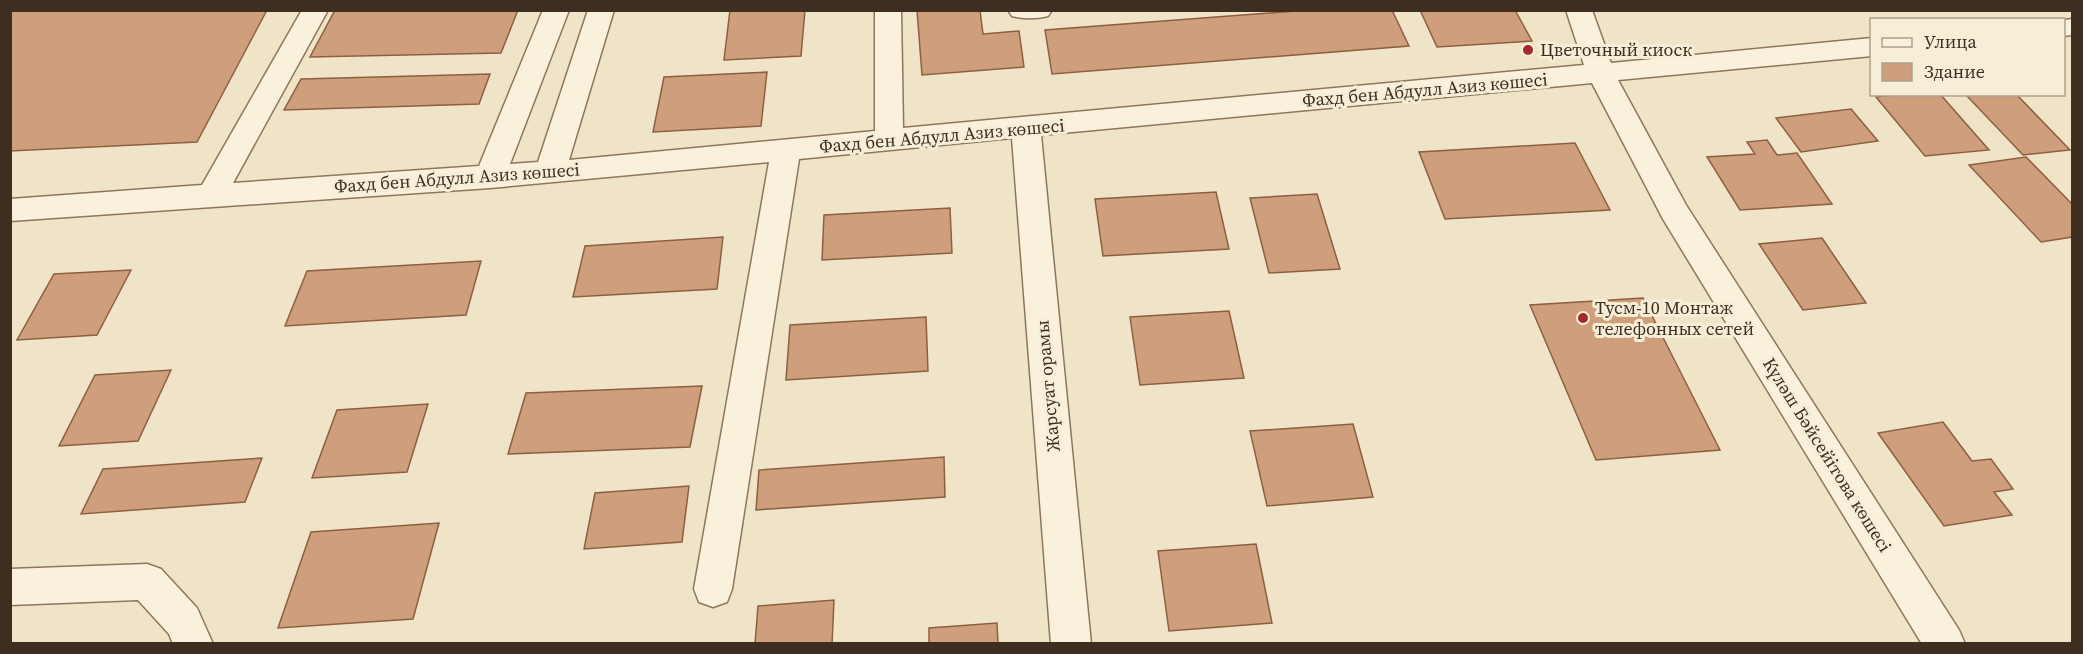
<svg xmlns="http://www.w3.org/2000/svg" width="2083" height="654" viewBox="0 0 2083 654" font-family="'Source Serif 4',serif">
<style>
.building{fill:#cf9f7d;stroke:#8d5f41;stroke-width:1.5}
.lines{fill:none;stroke-linecap:round;stroke-linejoin:round}
.minor-casing{stroke:#8d765c;stroke-width:3}
.minor{fill:#faf1dc;fill-rule:evenodd}
.poi-dot{fill:#9e2a2b;stroke:#f7eed8;stroke-width:2}
.labels{text-anchor:middle;stroke-width:6;stroke-linejoin:round;paint-order:stroke}
.poi-label{font-size:18px;fill:#3d2e20;stroke:#f7eed8;text-anchor:start}
.street-label{font-size:18px;fill:#3d2e20;stroke:#f7eed8}
</style>
<rect width="100%" height="100%" fill="#f0e4c8"/>
<path class="building" d="M10 10H267L197 142 10 151Z
M335 10H518L501 53 310 57Z
M730 10H805L801 56 724 60Z
M917 10H980L983 34 1019 31 1024 67 922 75Z
M1310 10H1392L1409 46 1052 74 1045 30Z
M1420 10H1515L1532 41 1437 47Z
M767 72 761 126 653 132 664 77Z
M490 74 479 104 284 110 301 79Z
M1902 94H1940L1989 150 1925 156 1876 97Z
M1977 94H2016L2070 150 2023 155 1967 96Z
M1851 109 1878 141 1801 152 1776 118Z
M1767 140 1777 155 1797 153 1832 204 1740 210 1707 157 1755 154 1747 142Z
M1575 143 1610 210 1445 219 1419 152Z
M2026 157 2072 204V237L2041 242 1969 165Z
M1216 192 1229 249 1103 256 1095 199Z
M1317 194 1340 269 1269 273 1250 198Z
M950 208 952 253 822 260 824 215Z
M723 237 717 289 573 297 585 246Z
M1822 238 1866 303 1803 310 1759 244Z
M481 261 466 315 285 326 307 271Z
M131 270 97 335 17 340 54 274Z
M1643 298 1720 450 1596 460 1530 305Z
M1229 311 1244 378 1140 385 1130 317Z
M926 317 928 371 786 380 790 325Z
M171 370 138 441 59 446 95 375Z
M702 386 690 447 508 454 526 393Z
M428 404 407 472 312 478 337 410Z
M1943 422 1972 461 1991 459 2013 489 1994 492 2012 515 1944 526 1878 433Z
M1353 424 1373 497 1267 506 1250 431Z
M944 457 945 497 756 510 759 470Z
M262 458 245 502 81 514 103 469Z
M689 486 682 542 584 549 595 493Z
M439 523 413 619 278 628 311 532Z
M1256 544 1272 623 1169 631 1158 551Z
M834 600 832 644H755L758 606Z
M997 623 998 644H929V628Z"/>
<g class="lines">
<defs>
<path id="minor" d="M302 10H328L233 183 479 166 543 10H569L510 164 538 162 588 10H614L569 160 875 131V10H901L903 128 1584 65 1566 10H1592L1611 63 1872 38V56L1618 80 1686 205 1959 630 1965 644H1922L1663 219 1592 83 1041 135 1091 644H1051L1012 138 799 159 732 589 727 602 713 607 699 602 694 589 769 162 490 188 10 221V199L202 185Z
M1008 10H1052L1048 16C1036 19 1024 19 1012 16Z
M2072 19V35L2064 36V20Z
M147 564 161 569 197 608 213 644H173L169 634 138 600 10 605V569Z"/>
</defs>
<use href="#minor" class="minor-casing"/>
<use href="#minor" class="minor"/>
</g>
<g class="poi-dot">
<circle cx="1528" cy="50" r="6"/>
<circle cx="1583" cy="318" r="6"/>
</g>
<g class="labels">
<g class="poi-label">
<text x="1540" y="56">Цветочный киоск</text>
<text x="1595" y="314">Тусм-10 Монтаж<tspan x="1595" dy="21">телефонных сетей</tspan></text>
</g>
<g class="street-label">
<text transform="translate(1425 90) rotate(-5)" y="6">Фахд бен Абдулл Азиз көшесі</text>
<text transform="translate(942 136) rotate(-5)" y="6">Фахд бен Абдулл Азиз көшесі</text>
<text transform="translate(457 178) rotate(-4)" y="6">Фахд бен Абдулл Азиз көшесі</text>
<text transform="translate(1048 386) rotate(-95)" y="6">Жарсуат орамы</text>
<text transform="translate(1827 455) rotate(58)" y="6">Күләш Бәйсейітова көшесі</text>
</g>
</g>
<rect width="2083" height="654" fill="none" stroke="#3d2e20" stroke-width="24"/>
<rect x="1870" y="18" width="195" height="78" fill="#f7eed8" stroke="#ada18e" stroke-width="1.5"/>
<rect x="1882" y="38" width="30" height="9" fill="#faf1dc" stroke="#ada18e" stroke-width="1.5"/>
<text x="1924" y="48" font-size="18" fill="#3d2e20">Улица</text>
<rect x="1882" y="63" width="30" height="18" fill="#cf9f7d" stroke="#ada18e" stroke-width="1.5"/>
<text x="1924" y="78" font-size="18" fill="#3d2e20">Здание</text>
</svg>
